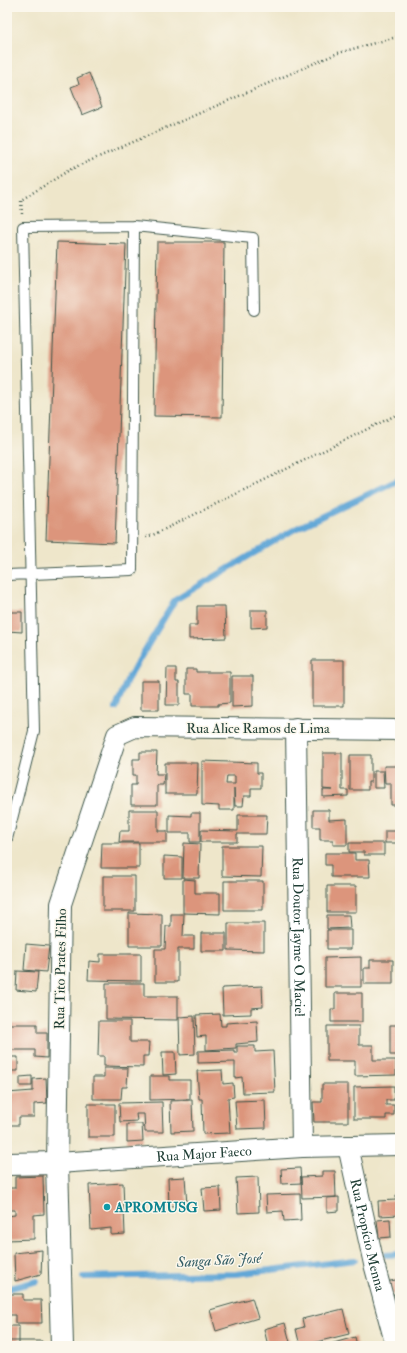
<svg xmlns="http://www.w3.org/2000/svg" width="407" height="1353" viewBox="0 0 407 1353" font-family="'IM FELL Double Pica',serif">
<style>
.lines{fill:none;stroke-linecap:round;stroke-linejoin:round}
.stream{stroke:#62a7d7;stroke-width:6}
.building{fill:#dc957c;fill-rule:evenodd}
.lane-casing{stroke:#3e564a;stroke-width:12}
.street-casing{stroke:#3e564a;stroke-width:22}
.secondary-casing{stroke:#3e564a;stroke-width:24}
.path{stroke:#3e564a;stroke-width:2.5;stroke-dasharray:1 3;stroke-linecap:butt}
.lane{stroke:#fff;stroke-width:10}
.street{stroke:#fff;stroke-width:20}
.secondary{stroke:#fff;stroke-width:22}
.culture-dot{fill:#0f9aa8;stroke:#fbf7ec;stroke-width:1.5}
.labels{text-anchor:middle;stroke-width:3;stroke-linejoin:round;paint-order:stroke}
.street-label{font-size:14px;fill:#1f3d34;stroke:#fbf7ec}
.culture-label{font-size:14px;font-weight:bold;fill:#0d838f;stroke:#fbf7ec;text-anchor:start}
.water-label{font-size:15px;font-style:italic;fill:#335d65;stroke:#fbf7ec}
</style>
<rect width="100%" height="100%" fill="#fbf7ec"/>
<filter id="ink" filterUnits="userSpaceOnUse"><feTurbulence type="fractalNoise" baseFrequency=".025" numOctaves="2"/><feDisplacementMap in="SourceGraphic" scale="8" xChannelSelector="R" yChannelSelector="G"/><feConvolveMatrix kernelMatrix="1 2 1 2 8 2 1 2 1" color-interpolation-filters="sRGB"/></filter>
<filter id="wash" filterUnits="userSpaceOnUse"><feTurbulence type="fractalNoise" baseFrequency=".012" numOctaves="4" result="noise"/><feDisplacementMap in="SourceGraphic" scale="16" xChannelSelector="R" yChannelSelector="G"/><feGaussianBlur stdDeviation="0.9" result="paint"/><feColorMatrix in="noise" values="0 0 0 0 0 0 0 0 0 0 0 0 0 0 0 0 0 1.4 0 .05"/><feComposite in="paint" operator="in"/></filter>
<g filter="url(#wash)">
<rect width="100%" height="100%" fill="#eee6ca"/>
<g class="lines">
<path class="stream" d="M116 708 127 680 175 600 295 529 400 479
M386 1255 400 1254
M83 1277 236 1274 355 1260
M7 1289 37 1281"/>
</g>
<g id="blocks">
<path class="building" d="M89 73 102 107 82 115 71 87 79 84 77 78Z
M57 242 126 244 115 543 46 540Z
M157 242H224L222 417 154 416Z
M197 606H225L226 638 189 639V625H197Z
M251 610H267V627L251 628Z
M7 612H22V632L7 631Z
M312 660H344V706H312Z
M167 668H176V682H179V705H166Z
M186 669H196V672H230V703L218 704V706H192V694H186Z
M232 676H253V706L232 707Z
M141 681H159V710H141Z
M140 752H157L156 774H164L163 785H157V805H131V785H136V775H133V759H140Z
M323 753H342V790H348V796L323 797V790H333L323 789Z
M350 755H371V782H368V790H350Z
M202 761 257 763V773H261V788H251V796H244L243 806H235L234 788V810H219V806L202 805ZM227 776H235V784H226Z
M165 763H198L197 794H165Z
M384 766H400V805H391V783H385Z
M374 771H383L384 788H374Z
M129 810H158V831H167V842H119L120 831H129Z
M313 810H329V820L347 819V845H333V840H320V827H313Z
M191 813H200V842H190V833H169V815L191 816Z
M238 815H267L266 834H237V842H201V830L238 831Z
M385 831H400V843H385Z
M102 843H139V868H101Z
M184 843 200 844 199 878H183Z
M349 843H384V855H364V852H349Z
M222 846H262L261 877 222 876Z
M325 853H355V860H369L370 877H331V865H325Z
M164 856 182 857V878H164Z
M103 876H135V911H103Z
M183 879 195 880V893H220V914L183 913Z
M224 881H263V910H224Z
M327 886H356V912H327Z
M129 913 162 914V946H129Z
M171 914H184L183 936H194V949H178V982H155V949H165L166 926H171Z
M327 915H349L350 928 327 929Z
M228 923H264V951L228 950Z
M327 930H351V949H327Z
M201 933H226V951H201Z
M26 944 49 946 46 972 24 970Z
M100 954H141V981L88 980 89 961 100 962Z
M361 957V987H325V958Z
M370 960H393V984H364V968H370Z
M17 971 38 972 36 992 16 990Z
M106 983H144V996H178V1020L106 1019Z
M262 986 263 1007 251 1008V1014L223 1015 222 988Z
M335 993H362V1022H331V1009H335Z
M220 1014 221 1026H226V1023L257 1021 258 1042 236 1044V1048L206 1050V1036L197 1037 196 1015Z
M194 1016 195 1054 180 1055 179 1017Z
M99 1021H130V1042H149L148 1056H143V1067L104 1066V1056H98Z
M7 1024H37V1033H47V1058L35 1057V1050H7Z
M390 1025H400V1055H390Z
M327 1026H359V1045H373V1060H396V1075L355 1076V1061H327Z
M237 1046H255V1052L273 1051 275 1092 243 1093 242 1077 235 1078V1062L198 1063V1051L234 1050V1053H237Z
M162 1052H175L176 1074 163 1075Z
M7 1057H18V1071H7Z
M104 1068H128L127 1087H122L121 1099H93V1077H104Z
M222 1070 223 1084 233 1083 234 1097 228 1098 230 1133 203 1134 202 1099H199L197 1071Z
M32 1076V1086H20V1077Z
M150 1076H170V1080H190V1099L150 1100Z
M46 1078 47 1103 34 1104V1117H19V1125H7V1093L33 1091V1079Z
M322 1084H348V1122H314L313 1102H322Z
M394 1086V1100H386V1105H394V1115H386V1119H354V1087Z
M192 1100 193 1131 171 1132 170 1101Z
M265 1100 266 1128 237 1129 235 1101Z
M162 1102 163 1132H145L144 1114H136L137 1121 120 1122 119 1103Z
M88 1104H115V1137H88Z
M127 1124H142L143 1141 127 1142Z
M300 1168 301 1183 282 1184 281 1169Z
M322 1171H335L336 1197 302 1198 301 1177 322 1176Z
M43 1176 44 1214 34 1215V1239L7 1240V1216L15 1215V1210H7V1188H15V1177Z
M185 1177 187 1205 169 1206 168 1178Z
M258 1177 259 1212 238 1213 236 1178Z
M123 1183 125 1234 111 1235V1228L91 1230 89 1185Z
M220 1187 221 1210 204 1211 202 1188Z
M300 1194 301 1220 284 1221 283 1211 267 1212 266 1195Z
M396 1195H400V1215L379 1216 378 1201 396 1200Z
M339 1197V1211L327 1212V1198Z
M390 1219 391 1237 379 1238 377 1220Z
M42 1250 41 1274 15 1281 14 1253Z
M400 1279V1319H399L395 1294 388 1295 386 1282Z
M7 1294H23V1300H41L42 1323H15V1315H7Z
M252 1298 258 1318 216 1331 210 1310Z
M343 1309 349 1334 300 1346 296 1329 304 1327 302 1319Z
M285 1323 291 1346H268L264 1329Z
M7 1326H19V1341H42V1346H19V1341H7Z
M355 1337 357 1346H323Z"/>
</g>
</g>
<g filter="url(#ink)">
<use href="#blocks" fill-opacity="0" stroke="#3e564a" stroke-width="1"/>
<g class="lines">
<defs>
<path id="lane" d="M134 226 253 238 254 310
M7 575 132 570 134 226 23 227 34 731 7 839"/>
<g id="street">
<path id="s1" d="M296 728 302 1147"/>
<path id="s2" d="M400 730 135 727 117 735 61 904 57 1163 302 1147 400 1145"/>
<path id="s3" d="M348 1146 374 1264 396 1346"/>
</g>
<path id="secondary" d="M7 1164 57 1163 62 1346"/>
</defs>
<use href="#lane" class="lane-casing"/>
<use href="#street" class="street-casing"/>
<use href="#secondary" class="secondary-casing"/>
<path class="path" d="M22 214 21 200 71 169 338 53 400 36
M146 537 153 535 400 413"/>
<use href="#lane" class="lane"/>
<use href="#street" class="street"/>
<use href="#secondary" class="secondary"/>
</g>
</g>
<circle class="culture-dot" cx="107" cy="1207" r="4"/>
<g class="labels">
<g class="street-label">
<text x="258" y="733">Rua Alice Ramos de Lima</text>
<text dy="5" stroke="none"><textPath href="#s1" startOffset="209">Rua Doutor Jayme O Maciel</textPath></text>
<text transform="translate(60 969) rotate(-89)" y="5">Rua Tito Prates Filho</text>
<text dy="5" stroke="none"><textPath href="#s2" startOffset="869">Rua Major Faeco</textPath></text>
<text dy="5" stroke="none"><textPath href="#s3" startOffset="91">Rua Propício Menna</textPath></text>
</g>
<g class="culture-label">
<text x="115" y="1212">APROMUSG</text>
</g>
<g class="water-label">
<text transform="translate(219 1260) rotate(-3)" y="5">Sanga São José</text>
</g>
</g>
<rect width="407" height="1353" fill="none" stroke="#fbf7ec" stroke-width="24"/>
</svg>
